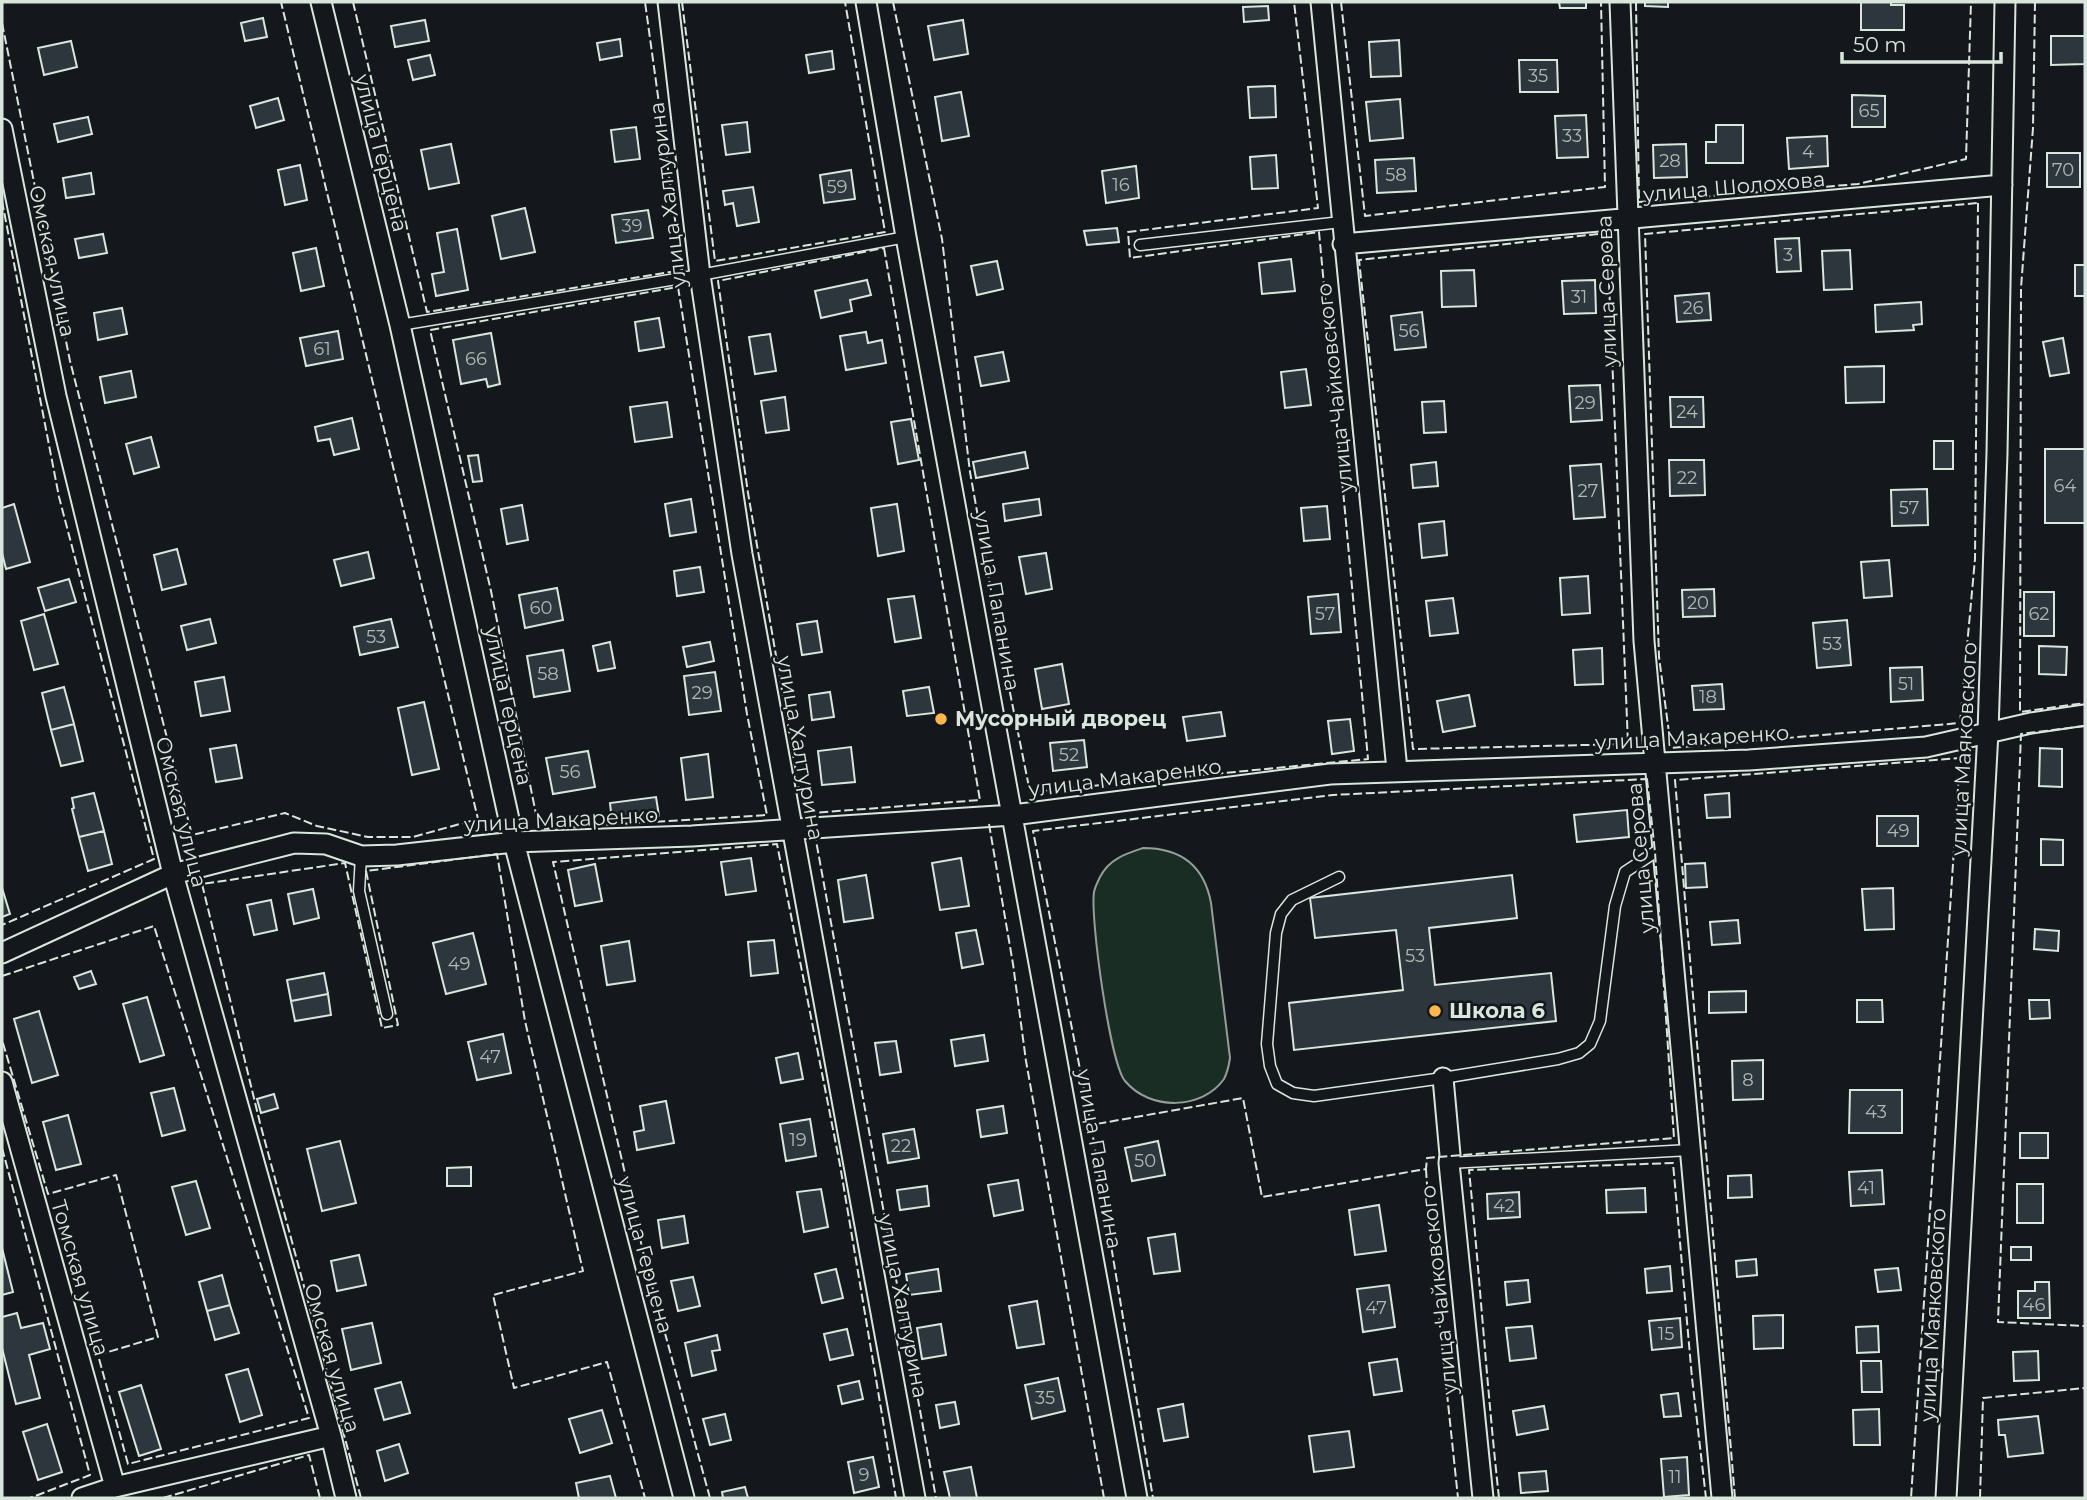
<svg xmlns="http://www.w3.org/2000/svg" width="2087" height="1500" viewBox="0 0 2087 1500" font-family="Montserrat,sans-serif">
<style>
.green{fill:#1a2d24;stroke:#939e99;stroke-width:2}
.building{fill:#2c363c;stroke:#d8e6dc;stroke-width:2}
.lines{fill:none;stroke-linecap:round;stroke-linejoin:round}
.service-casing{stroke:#d8e6dc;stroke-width:13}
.minor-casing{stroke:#d8e6dc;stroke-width:23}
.service{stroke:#14181c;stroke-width:10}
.minor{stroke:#14181c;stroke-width:19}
.fence{stroke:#d8e6dc;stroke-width:2;stroke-dasharray:9 3.5;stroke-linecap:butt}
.poi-dot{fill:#ffb74d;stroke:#14181c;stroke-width:2.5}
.labels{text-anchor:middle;stroke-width:5;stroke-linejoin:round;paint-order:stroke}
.number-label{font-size:18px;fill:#adbab4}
.street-label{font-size:21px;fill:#d8e6dc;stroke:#14181c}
.poi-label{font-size:21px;font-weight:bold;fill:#d8e6dc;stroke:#14181c;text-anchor:start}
</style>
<rect width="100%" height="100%" fill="#14181c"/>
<path class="green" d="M1143 848C1181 848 1204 865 1211 903L1230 1058C1229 1065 1227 1073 1224 1079 1202 1110 1150 1111 1125 1081 1110 1063 1090 917 1094 892 1095 887 1098 881 1100 877 1109 859 1125 854 1143 848Z"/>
<path class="building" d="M1559 2H1586V8H1560Z
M1645 2H1668V7L1645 6Z
M1861 2H1891V5H1904V30H1861Z
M1268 6 1269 20 1244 22 1243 7Z
M263 18 267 37 245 41 241 23Z
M425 20 429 41 395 47 391 26Z
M963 20 968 54 934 60 928 26Z
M2051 36H2085V64L2051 65Z
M620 39 622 56 600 60 597 43Z
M1399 40 1401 76 1371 77 1369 42Z
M71 41 77 67 44 75 38 48Z
M832 51 834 69 809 73 806 55Z
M430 55 435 75 413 80 408 60Z
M1519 60H1557L1558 92H1520Z
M1275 86 1276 117 1250 118 1248 87Z
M961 92 969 136 942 141 935 97Z
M1852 95 1885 96V127H1852Z
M278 98 284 120 256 128 250 106Z
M1400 99 1403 138 1370 141 1366 102Z
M1586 115 1588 157 1557 158 1555 116Z
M88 117 92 134 58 142 54 124Z
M747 122 750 152 726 155 722 125Z
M1716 125H1743V163H1706V142H1716Z
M636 127 640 159 615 162 611 130Z
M1827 136 1828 166 1789 169 1787 138Z
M451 144 459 183 429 189 421 150Z
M1686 144 1687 177 1654 178 1653 145Z
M2047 153H2080V187H2047Z
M1276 155 1278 188 1252 189 1250 157Z
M1414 158 1416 191 1377 193 1375 160Z
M300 165 307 200 285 205 278 170Z
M1136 166 1139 198 1106 203 1102 171Z
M851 170 855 199 824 203 820 175Z
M91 173 94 194 66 198 63 178Z
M753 187 759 222 737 226 733 203 725 205 723 191Z
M525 208 535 252 501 259 492 216Z
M648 210 653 238 616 243 612 215Z
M1117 228 1119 242 1087 245 1084 231Z
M457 229 468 290 436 296 432 274 444 272 437 233Z
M103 234 107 253 79 258 75 239Z
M1799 238 1801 271 1777 272 1775 239Z
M316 248 324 286 301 291 293 253Z
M1850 250 1852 289 1824 290 1822 251Z
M1291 259 1295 291 1262 294 1259 263Z
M997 261 1003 289 977 295 971 266Z
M2075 265H2085V296H2075Z
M1474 270 1476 306 1442 307 1441 271Z
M867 280 871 295 850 300 852 311 821 318 815 291Z
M1595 280 1596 313 1564 314 1562 281Z
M1709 293 1711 320 1677 322 1675 296Z
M1921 302 1922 324 1913 325 1914 330 1876 332 1875 305Z
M122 308 127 334 98 340 94 313Z
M1422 312 1426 347 1395 350 1391 316Z
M659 318 664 347 639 351 635 322Z
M338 331 343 359 306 366 300 338Z
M866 332 868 343 882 340 886 363 846 370 840 336Z
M491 333 500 384 488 387 486 379 461 384 453 340Z
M770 334 776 371 755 374 749 337Z
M2063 338 2069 373 2050 376 2043 342Z
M1003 352 1009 381 981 386 975 357Z
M1884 366V402L1846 403 1845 367Z
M1306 369 1311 405 1285 408 1281 372Z
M131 371 136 397 105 403 100 377Z
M1600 385 1602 420 1571 422 1569 386Z
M785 397 789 430 766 433 761 401Z
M1670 397H1703L1704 427H1671Z
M1444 401 1446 432 1424 433 1422 402Z
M667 402 672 437 635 442 630 407Z
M352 418 359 449 334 455 330 439 318 441 315 427Z
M911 419 919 460 898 464 891 422Z
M151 437 159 467 134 474 126 444Z
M1934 441H1953V469H1934Z
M2045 449H2085V523H2045Z
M1025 452 1028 468 976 478 973 462Z
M478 455 482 481 473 482 468 456Z
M1669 460H1704L1705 495 1670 496Z
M1436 462 1438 486 1413 488 1411 465Z
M1601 464 1605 517 1574 519 1570 466Z
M1927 489 1928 525 1892 526 1891 490Z
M691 499 696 532 670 536 665 504Z
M1039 499 1041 515 1005 521 1003 504Z
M14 504 30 562 6 569 2 553V508Z
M897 504 904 551 878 556 871 508Z
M522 505 528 540 507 544 501 509Z
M1327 506 1330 539 1304 541 1301 508Z
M1444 521 1447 555 1422 558 1419 524Z
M177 549 186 584 162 590 154 555Z
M368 552 374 578 341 586 334 560Z
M1046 553 1052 589 1026 594 1019 557Z
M1889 560 1892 596 1864 598 1861 562Z
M700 567 704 592 677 596 674 571Z
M1588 576 1590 613 1562 615 1560 578Z
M69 579 76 602 45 611 38 588Z
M557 588 563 620 525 628 519 595Z
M1714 589 1715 616 1683 617 1682 590Z
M2024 592H2054V636H2024Z
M1338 594 1341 632 1311 634 1308 597Z
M914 596 921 638 895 642 888 599Z
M1453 598 1458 633 1430 636 1426 601Z
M44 614 58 664 34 670 21 621Z
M210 619 216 643 187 650 181 626Z
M391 619 398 647 360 655 354 627Z
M1847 620 1851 665 1817 668 1813 623Z
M817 621 822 652 802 655 797 624Z
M610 642 615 668 598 671 593 646Z
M710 642 714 661 687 667 683 647Z
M2039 646 2067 647 2066 675 2039 674Z
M1602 648 1603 684 1575 685 1573 650Z
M563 650 570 691 534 697 527 656Z
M1062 664 1069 704 1042 709 1035 669Z
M1922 667 1923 700 1891 702 1890 668Z
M715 672 721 711 689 715 684 676Z
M224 677 230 711 201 716 195 682Z
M1722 684 1724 709 1694 710 1692 686Z
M64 687 74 724 51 730 42 693Z
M929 687 934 713 907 716 903 691Z
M830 692 834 717 812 720 809 695Z
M1469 695 1475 726 1443 732 1437 701Z
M424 702 439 769 412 775 398 708Z
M1221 712 1225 736 1187 741 1183 717Z
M1350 719 1354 751 1332 754 1328 721Z
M74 724 83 761 61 766 51 730Z
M1084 740 1087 767 1053 771 1050 743Z
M236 745 242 778 216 782 210 749Z
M851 747 855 782 822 785 818 751Z
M2040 748 2062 749V787L2039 786Z
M588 751 595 787 553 794 546 758Z
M708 754 713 797 686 800 681 758Z
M94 793 104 831 79 837 72 809 74 808 72 798Z
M1729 793 1730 817 1707 818 1705 795Z
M656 797 659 816 612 822 610 803Z
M1627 810 1629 837 1577 842 1574 815Z
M1877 816H1918V846H1877Z
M104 831 112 864 88 871 79 837Z
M2041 839 2063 840V865H2041Z
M751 858 756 891 726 895 721 862Z
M961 858 969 906 940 910 932 863Z
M1705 863 1707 887 1686 888 1685 864Z
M595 864 602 901 575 906 568 870Z
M866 875 873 918 844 922 838 880Z
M1512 875 1517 918 1429 928 1435 985 1551 973 1556 1021 1294 1050 1289 1003 1403 990 1396 930 1315 938 1310 898Z
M2 888 10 914 2 917Z
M1893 888 1894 929 1865 930 1862 889Z
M313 889 319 918 294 924 288 894Z
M271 900 277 930 254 935 247 905Z
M1738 920 1740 943 1712 945 1710 922Z
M2035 929 2059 931 2058 951 2034 949Z
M976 930 983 964 962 968 956 933Z
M473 933 486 984 446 994 433 943Z
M774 940 778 973 751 976 748 942Z
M629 941 635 981 607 985 601 946Z
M91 971 96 984 79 989 74 977Z
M324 973 328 994 291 1001 287 980Z
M1746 991V1012L1709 1013V992Z
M328 994 331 1015 295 1021 291 1001Z
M147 997 164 1055 140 1062 123 1004Z
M1857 1000H1882L1883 1022H1857Z
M2029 1000H2049L2050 1018 2030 1019Z
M39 1011 58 1075 32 1083 14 1019Z
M503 1034 511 1073 477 1080 468 1042Z
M984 1035 988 1061 955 1066 951 1040Z
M896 1041 901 1072 880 1075 875 1043Z
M798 1053 803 1079 781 1083 776 1058Z
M1763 1060V1099L1733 1100 1732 1061Z
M174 1088 185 1130 162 1136 151 1093Z
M1850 1090H1902V1133H1849Z
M274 1094 278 1108 261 1113 257 1099Z
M666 1101 674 1143 637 1150 634 1132 644 1130 640 1106Z
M1003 1106 1007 1133 981 1137 977 1110Z
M68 1115 81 1164 56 1170 43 1122Z
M810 1119 816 1156 786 1161 780 1124Z
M914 1129 919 1158 888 1163 883 1134Z
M2020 1133H2048V1158H2020Z
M340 1141 356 1203 322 1211 307 1149Z
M1158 1141 1165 1175 1132 1181 1125 1148Z
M471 1167V1186H447V1168Z
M1882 1170 1884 1204 1851 1206 1849 1172Z
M1751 1175 1752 1197 1728 1198V1176Z
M1018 1180 1023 1210 994 1216 988 1185Z
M196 1181 210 1228 186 1235 172 1187Z
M2017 1184H2043V1223H2017Z
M927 1186 929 1206 900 1210 897 1190Z
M1645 1188 1646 1212 1607 1213 1606 1190Z
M821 1189 828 1227 804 1232 797 1192Z
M1519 1192 1520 1217 1488 1219 1487 1194Z
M1379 1205 1386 1251 1355 1255 1349 1210Z
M684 1216 688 1243 662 1248 658 1220Z
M1175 1234 1180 1271 1154 1274 1148 1238Z
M2011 1247H2031V1260H2011Z
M2 1248 13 1292 2 1295Z
M359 1255 366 1285 337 1291 331 1261Z
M1756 1259 1757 1275 1737 1277 1736 1261Z
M1670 1266 1672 1291 1647 1293 1645 1269Z
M1898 1268 1901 1290 1878 1292 1875 1270Z
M836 1269 843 1298 822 1303 815 1274Z
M938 1269 941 1291 909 1295 906 1274Z
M222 1275 230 1305 207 1311 199 1282Z
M693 1277 700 1306 678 1311 671 1281Z
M1528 1280 1530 1302 1507 1305 1505 1282Z
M2035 1282H2049L2050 1318H2018V1291H2035Z
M1389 1285 1395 1327 1363 1332 1357 1289Z
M1037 1301 1044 1344 1017 1348 1009 1306Z
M230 1305 239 1333 215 1340 207 1311Z
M17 1313 21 1328 43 1323 50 1349 29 1355 40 1398 16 1404 2 1348V1317Z
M1783 1315V1348L1754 1349 1753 1316Z
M1680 1318 1682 1347 1652 1350 1649 1321Z
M372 1323 381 1363 351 1370 342 1329Z
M941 1324 946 1355 922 1359 917 1328Z
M1532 1326 1536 1358 1510 1361 1506 1328Z
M1878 1326 1879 1352 1857 1353 1856 1327Z
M847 1329 853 1355 830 1360 824 1334Z
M717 1335 720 1350 712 1351 716 1370 692 1376 685 1343Z
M2038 1351 2039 1380 2014 1381 2013 1352Z
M1397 1359 1402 1391 1374 1395 1369 1363Z
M1861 1361H1881L1882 1392H1862Z
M248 1369 262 1415 240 1422 226 1375Z
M1058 1378 1065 1411 1032 1419 1025 1385Z
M859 1381 863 1399 842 1404 838 1386Z
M401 1382 410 1413 384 1420 375 1389Z
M141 1385 161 1449 139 1456 119 1392Z
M1678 1393 1681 1416 1664 1417 1661 1395Z
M955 1402 959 1424 940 1428 936 1405Z
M1183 1404 1188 1437 1164 1441 1158 1409Z
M1544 1406 1548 1429 1517 1435 1513 1411Z
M1879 1409 1880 1445H1854L1853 1410Z
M602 1410 612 1443 580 1453 569 1419Z
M725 1414 731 1440 710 1445 703 1419Z
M2038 1416 2043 1453 2008 1457 2005 1435H1999L1998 1420Z
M47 1424 62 1472 38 1480 23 1432Z
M1349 1431 1354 1467 1314 1472 1309 1436Z
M399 1444 408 1473 385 1481 377 1451Z
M873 1457 879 1487 854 1493 848 1462Z
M1687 1457 1689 1495 1664 1497 1661 1459Z
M971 1467 977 1498H950L944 1472Z
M1546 1471 1548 1491 1521 1493 1519 1473Z
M610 1476 616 1498H579L576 1483Z
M745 1487 748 1498H723L722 1492Z"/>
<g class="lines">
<defs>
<path id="service" d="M1140 245 1341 222
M400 325 700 275 906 237
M361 856 359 891 387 1014
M1339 877 1292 900 1281 914 1276 933 1267 1044 1270 1066 1277 1084 1293 1093 1314 1096 1443 1078 1558 1059 1579 1053 1590 1044 1600 1021 1615 906 1625 872 1663 847
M1449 1163 1690 1150"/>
<path id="minor" d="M321 2 400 325 514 842 684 1498
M668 2 700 275 742 554 915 1498
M866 2 906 237 1137 1498
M1321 2 1397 770
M1620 2 1644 641 1722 1498
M2 129 56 396 173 874 331 1436 346 1498
M1343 244 2002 185
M2 953 173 874 294 843 326 844 361 856 397 855 514 842 692 836 904 822 1013 815 1330 774 1749 760 1926 747 2031 723 2085 715
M1443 1078 1450 1155 1449 1163 1483 1498
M2 1082 115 1487
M82 1498 115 1487 331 1436
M1946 1498 1988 732 1997 453 2005 2"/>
</defs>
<use href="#service" class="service-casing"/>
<use href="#minor" class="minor-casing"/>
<use href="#service" class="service"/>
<use href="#minor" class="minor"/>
<path class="fence" d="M353 2 427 312 682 270 645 2
M682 2 715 261 885 232 845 2
M893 2 942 239 970 472 1004 663 1030 792 1368 759 1319 232 1130 258 1128 232 1318 208 1294 2
M1341 2 1365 216 1605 187 1601 2
M1636 2 1639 202 1858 184 1966 159 1971 2
M2035 2 2033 128 2021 288 2020 712 2085 703
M2 23 70 361 192 835 285 813 317 826 368 837H413L478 819 281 2
M2 201 59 497 154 859 2 925
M1978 203 1975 559 1960 723 1671 748 1659 657 1645 234Z
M1607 233 1628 744 1413 749 1359 260Z
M884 248 980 800 813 813 800 795 748 493 718 281Z
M678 287 747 714 767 815 539 829 491 591 430 330Z
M2085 726 2021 734 1998 1322 2085 1326
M1647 779 1655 852 1674 1138 1427 1158 1426 1169 1262 1197 1243 1098 1091 1125 1033 831 1333 795Z
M989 824 1013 964 1026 1061 1104 1498
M818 835H815L936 1498
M2 976 154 926 309 1418 128 1464 98 1355 158 1337 116 1175 48 1194 2 1040
M1091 1125 1153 1498
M2 1148 90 1475 30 1498
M1426 1169 1430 1232 1458 1498
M163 1498 309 1455 320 1498
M361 1498 260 1123 202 884 345 863 382 1028 398 1025 366 871 497 854 525 1021 583 1271 493 1295 514 1388 607 1362 645 1498
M710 1498 645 1260 553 862 777 844 840 1165 896 1498
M1499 1498C1487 1389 1480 1279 1469 1170L1673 1163 1692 1378 1706 1498
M1735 1498 1675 780 1960 758 1911 1498
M1980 1498 1983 1398 2085 1388"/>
</g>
<g class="poi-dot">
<circle cx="941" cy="719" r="7"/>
<circle cx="1435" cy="1011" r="7"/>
</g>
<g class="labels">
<g class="number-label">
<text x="1538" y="82">35</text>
<text x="1869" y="117">65</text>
<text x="1572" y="142">33</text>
<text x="1808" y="158">4</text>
<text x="1670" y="167">28</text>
<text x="2063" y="176">70</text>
<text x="1396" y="181">58</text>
<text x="1121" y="191">16</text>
<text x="837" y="193">59</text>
<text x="632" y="232">39</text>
<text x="1788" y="261">3</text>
<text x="1579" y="303">31</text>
<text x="1693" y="314">26</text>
<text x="1409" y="337">56</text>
<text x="322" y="355">61</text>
<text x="476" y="365">66</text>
<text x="1585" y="409">29</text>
<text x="1687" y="418">24</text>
<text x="1687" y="484">22</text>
<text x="2065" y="492">64</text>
<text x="1588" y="497">27</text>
<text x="1909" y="514">57</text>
<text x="1698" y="609">20</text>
<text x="541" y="614">60</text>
<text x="1325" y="620">57</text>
<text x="2039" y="620">62</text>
<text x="376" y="643">53</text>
<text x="1832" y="650">53</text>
<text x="548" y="680">58</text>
<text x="1906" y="690">51</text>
<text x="702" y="699">29</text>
<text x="1708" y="703">18</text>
<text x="1069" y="761">52</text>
<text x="570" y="778">56</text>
<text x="1898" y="837">49</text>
<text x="1415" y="962">53</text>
<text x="459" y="970">49</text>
<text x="490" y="1063">47</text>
<text x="1748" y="1086">8</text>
<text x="1876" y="1118">43</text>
<text x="798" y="1146">19</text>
<text x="901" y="1152">22</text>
<text x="1145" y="1167">50</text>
<text x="1866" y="1194">41</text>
<text x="1504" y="1212">42</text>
<text x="2034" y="1311">46</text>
<text x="1376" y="1314">47</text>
<text x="1666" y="1340">15</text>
<text x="1045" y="1404">35</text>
<text x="864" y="1481">9</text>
<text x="1675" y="1483">11</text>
</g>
<g class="street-label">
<text transform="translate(381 153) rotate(76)" y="7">улица Герцена</text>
<text transform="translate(1734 187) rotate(-5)" y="7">улица Шолохова</text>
<text transform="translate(668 195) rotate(-97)" y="7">улица Халтурина</text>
<text transform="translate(52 261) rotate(78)" y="7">Омская улица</text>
<text transform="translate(1607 291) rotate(-92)" y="7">улица Серова</text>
<text transform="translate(1335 388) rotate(-96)" y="7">улица Чайковского</text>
<text transform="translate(997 601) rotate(80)" y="7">улица Папанина</text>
<text transform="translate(508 706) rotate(78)" y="7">улица Герцена</text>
<text transform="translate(1692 738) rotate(-3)" y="7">улица Макаренко</text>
<text transform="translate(800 748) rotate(80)" y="7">улица Халтурина</text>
<text transform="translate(1964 749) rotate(-87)" y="7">улица Маяковского</text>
<text transform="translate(1125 778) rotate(-7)" y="7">улица Макаренко</text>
<text transform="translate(181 812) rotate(76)" y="7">Омская улица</text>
<text transform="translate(561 820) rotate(-3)" y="7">улица Макаренко</text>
<text transform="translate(1641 858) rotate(-95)" y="7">улица Серова</text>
<text transform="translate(1099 1159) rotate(80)" y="7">улица Папанина</text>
<text transform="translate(645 1255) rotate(75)" y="7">улица Герцена</text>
<text transform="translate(80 1278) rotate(74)" y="7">Томская улица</text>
<text transform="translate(1439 1290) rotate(-96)" y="7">улица Чайковского</text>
<text transform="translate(903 1306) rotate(79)" y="7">улица Халтурина</text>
<text transform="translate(1933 1315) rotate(-87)" y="7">улица Маяковского</text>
<text transform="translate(332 1358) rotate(74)" y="7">Омская улица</text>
</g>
<g class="poi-label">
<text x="955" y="726">Мусорный дворец</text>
<text x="1449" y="1018">Школа 6</text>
</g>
</g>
<rect width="2087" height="1500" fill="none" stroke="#d8e6dc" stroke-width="7"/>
<path d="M1842 52v10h159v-10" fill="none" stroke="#d8e6dc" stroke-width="3.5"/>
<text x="1853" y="52" font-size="21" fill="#d8e6dc" stroke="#14181c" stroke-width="5" paint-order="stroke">50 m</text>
</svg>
